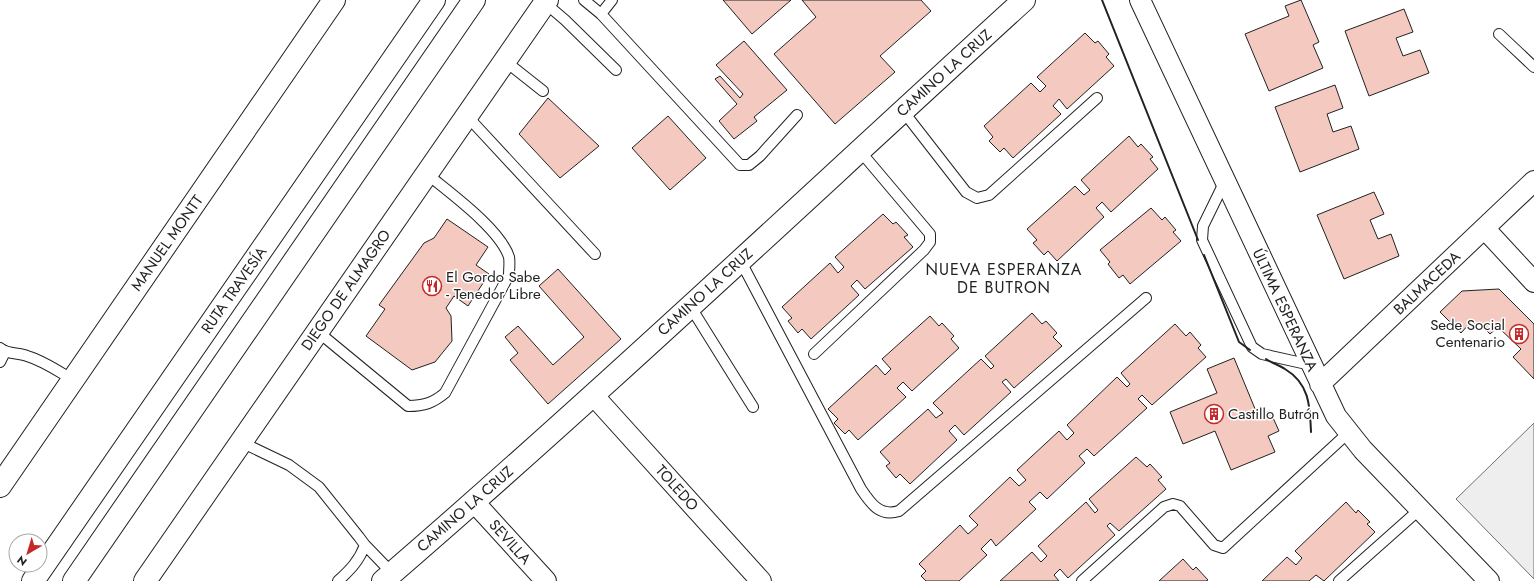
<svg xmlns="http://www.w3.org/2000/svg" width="1534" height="581" viewBox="0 0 1534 581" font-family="Jost,sans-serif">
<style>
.green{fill:#eee;stroke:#6f6f6f}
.building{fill:#f3c9c0;stroke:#222}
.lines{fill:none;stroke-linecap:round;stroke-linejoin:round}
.lane-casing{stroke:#222;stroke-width:12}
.street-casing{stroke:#222;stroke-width:22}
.secondary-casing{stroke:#222;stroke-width:24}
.highway-casing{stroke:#222;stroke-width:24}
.lane{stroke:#fff;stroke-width:10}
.street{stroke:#fff;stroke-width:20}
.secondary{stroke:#fff;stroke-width:22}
.highway{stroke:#fff;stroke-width:22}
.wall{stroke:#222;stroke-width:2}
.labels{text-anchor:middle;stroke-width:3;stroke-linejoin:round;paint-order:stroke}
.street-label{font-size:15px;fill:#222;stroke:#fff}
.poi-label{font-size:15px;fill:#222;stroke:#fff;text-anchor:start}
.neighbourhood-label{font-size:16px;letter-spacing:1px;fill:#222;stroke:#fff}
</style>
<rect width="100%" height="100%" fill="#fff"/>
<path class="green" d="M1534 423V579L1456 499Z"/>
<path class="building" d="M723 0H791L752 34Z
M802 0H921L931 11 880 56 895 72 835 124 774 54 816 17Z
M1301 0 1319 42 1313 45 1323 68 1269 91 1245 34 1289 16 1285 6Z
M1404 9 1413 32 1396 38 1403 56 1420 50 1429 73 1369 96 1345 31Z
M1085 33 1095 43 1098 41 1109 54 1106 57 1114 66 1067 109 1059 99 1053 106 1061 114 1013 158 1004 148 1000 152 989 141 993 137 984 126 1031 83 1040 92 1046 86 1037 77Z
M744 41 787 90 754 117 757 121 734 139 719 121 737 104 715 79 720 76 740 98 743 94 716 65Z
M1335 85 1343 108 1327 114 1333 132 1351 126 1359 149 1300 172 1275 107Z
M548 98 599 146 560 178 519 134Z
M668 116 706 158 670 190 632 148Z
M1129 136 1138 147 1141 144 1153 157 1150 159 1158 169 1111 212 1102 202 1096 208 1104 217 1057 261 1048 251 1044 255 1033 243 1037 240 1027 229 1075 186 1084 195 1090 190 1081 180Z
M1374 192 1384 214 1370 220 1378 239 1391 234 1399 256 1344 279 1317 215Z
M1151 208 1162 220 1165 217 1176 230 1173 232 1181 241 1130 284 1123 275 1119 278 1108 264 1110 262 1100 250Z
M883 214 893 224 896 222 908 235 904 237 913 247 865 289 857 280 851 286 859 295 811 339 802 329 798 333 788 321 792 318 782 307 830 263 838 273 844 267 835 257Z
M447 219 488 247 476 265 489 274 468 306 454 296 446 308 451 316 452 341 435 362 412 370 366 336 385 309 379 305 424 243 434 238Z
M558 269 621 339 548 404 510 360 518 353 505 337 518 326 553 365 584 337 539 286Z
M1499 289 1534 324V379L1513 357 1521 349 1498 327 1490 334 1480 324 1470 323 1461 333 1440 312 1462 291Z
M1032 313 1042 324 1046 321 1057 333 1053 337 1062 346 1014 388 1006 379 1002 382 1011 392 964 435 955 425 949 431 957 440 910 484 900 474 896 478 886 466 890 463 880 452 928 409 936 418 943 413 933 403 981 359 991 369 994 366 985 356Z
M930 316 939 326 942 323 954 336 951 339 959 348 912 391 903 382 897 388 906 397 858 440 849 430 845 434 834 423 838 419 828 409 876 365 885 375 891 369 882 359Z
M1175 324 1186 336 1190 332 1201 345 1198 348 1206 357 1152 405 1142 395 1138 399 1147 408 1094 456 1087 449 1079 456 1085 463 1047 499 1040 492 1029 502 1036 509 996 546 991 539 981 549 987 555 959 581H926L921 576 926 571 919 564 960 525 968 534 978 525 969 516 1010 477 1019 486 1026 480 1017 470 1059 431 1067 440 1074 433 1067 425 1117 377 1127 387 1130 384 1121 373Z
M1234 358 1258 416 1270 411 1279 431 1268 436 1275 452 1231 470 1215 431 1183 444 1170 412 1217 393 1207 369Z
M1136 457 1147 467 1150 464 1162 477 1158 480 1166 489 1119 531 1110 523 1107 526 1115 535 1068 578 1060 569 1054 575 1059 581H1000L1032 552 1041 562 1047 556 1038 546 1086 502 1095 513 1098 510 1089 499Z
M1346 502 1356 513 1358 510 1370 522 1367 524 1375 532 1324 581 1316 575 1309 581H1262L1287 557 1296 565 1302 558 1295 551Z
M1183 559 1193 570 1196 567 1208 580 1206 581H1159Z"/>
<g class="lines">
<defs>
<path id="lane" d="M584 0 601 14 612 0
M545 3 565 20 616 70
M601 14 740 165H749L760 156 797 115
M1499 34 1534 67
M505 61 543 91
M903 111 966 192 977 198 989 195 1097 98
M467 116 595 254
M1225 181 1203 226 1202 240 1252 347 1262 354 1311 365
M740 260 861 489C871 504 880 517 899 511L1146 298
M690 306 753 407
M317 331 408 406C424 406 433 403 445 393L509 275C509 269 510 262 509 257 500 229 450 193 427 174
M0 348C8 355 18 352 27 356 44 361 58 371 73 380
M814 354 924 250 930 242V234L860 151
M0 362 5 352
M241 442 289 465 319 487 359 537 365 545C359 561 350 570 338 581
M365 545 392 573
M1082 581 1164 507 1173 504 1180 506 1214 545 1223 548 1348 433
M1339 581 1420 509"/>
<path id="street" d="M1140 0 1336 416 1363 450 1489 581
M1485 229 1534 282
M1320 384 1534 181
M593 395 761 581
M474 502 546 581"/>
<path id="secondary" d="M0 486 334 0
M145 581 547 0
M383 581C601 393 811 194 1024 0"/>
<path id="highway" d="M33 581 434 0
M74 581 474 0"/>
</defs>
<use href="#lane" class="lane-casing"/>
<use href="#street" class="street-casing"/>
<use href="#secondary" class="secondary-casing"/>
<use href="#highway" class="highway-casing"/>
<use href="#lane" class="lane"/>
<use href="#street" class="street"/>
<use href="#secondary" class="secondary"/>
<use href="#highway" class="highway"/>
<path class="wall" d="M1102 0 1198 240
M1204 255 1239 342 1250 350
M1266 359C1272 363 1279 365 1285 369 1310 384 1310 407 1311 432"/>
</g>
<defs>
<symbol id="restaurant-ring" viewBox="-11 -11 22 22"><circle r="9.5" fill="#fff" stroke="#c62828" stroke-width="1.5"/><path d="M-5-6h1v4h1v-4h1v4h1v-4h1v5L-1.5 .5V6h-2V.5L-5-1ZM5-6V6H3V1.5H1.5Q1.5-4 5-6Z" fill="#c62828"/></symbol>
<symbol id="building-ring" viewBox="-11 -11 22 22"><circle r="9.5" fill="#fff" stroke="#c62828" stroke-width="1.5"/><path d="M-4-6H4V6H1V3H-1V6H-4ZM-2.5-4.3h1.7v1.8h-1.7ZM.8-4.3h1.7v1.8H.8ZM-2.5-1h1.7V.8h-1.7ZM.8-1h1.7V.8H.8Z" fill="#c62828"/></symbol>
</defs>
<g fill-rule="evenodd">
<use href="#restaurant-ring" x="421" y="275" width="22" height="22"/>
<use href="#building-ring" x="1508" y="323" width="22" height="22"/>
<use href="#building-ring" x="1203" y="403" width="22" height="22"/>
</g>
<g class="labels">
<g class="street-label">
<text transform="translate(944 73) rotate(-42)" y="5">CAMINO LA CRUZ</text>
<text transform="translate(167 243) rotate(-55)" y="5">MANUEL MONTT</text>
<text transform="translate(1427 283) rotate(-43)" y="5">BALMACEDA</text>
<text transform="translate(234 290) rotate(-55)" y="5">RUTA TRAVESÍA</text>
<text transform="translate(346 290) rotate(-55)" y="5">DIEGO DE ALMAGRO</text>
<text transform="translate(705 292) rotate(-42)" y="5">CAMINO LA CRUZ</text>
<text transform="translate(1285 310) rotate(65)" y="5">ÚLTIMA ESPERANZA</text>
<text transform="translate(677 488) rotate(48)" y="5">TOLEDO</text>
<text transform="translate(465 509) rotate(-41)" y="5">CAMINO LA CRUZ</text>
<text transform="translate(510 542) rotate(48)" y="5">SEVILLA</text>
</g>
<g class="poi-label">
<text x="446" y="282">El Gordo Sabe<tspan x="446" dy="17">- Tenedor Libre</tspan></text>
<text x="1505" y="330" text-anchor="end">Sede Social<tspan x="1505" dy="17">Centenario</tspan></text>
<text x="1228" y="419">Castillo Butrón</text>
</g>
<g class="neighbourhood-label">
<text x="1004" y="275">NUEVA ESPERANZA<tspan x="1004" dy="18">DE BUTRON</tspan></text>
</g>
</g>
<g transform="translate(28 553) rotate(218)"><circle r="19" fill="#ffffff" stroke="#a7a7a7"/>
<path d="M0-3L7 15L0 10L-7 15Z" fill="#c62828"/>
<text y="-6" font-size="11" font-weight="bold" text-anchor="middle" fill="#222222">N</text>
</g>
</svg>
